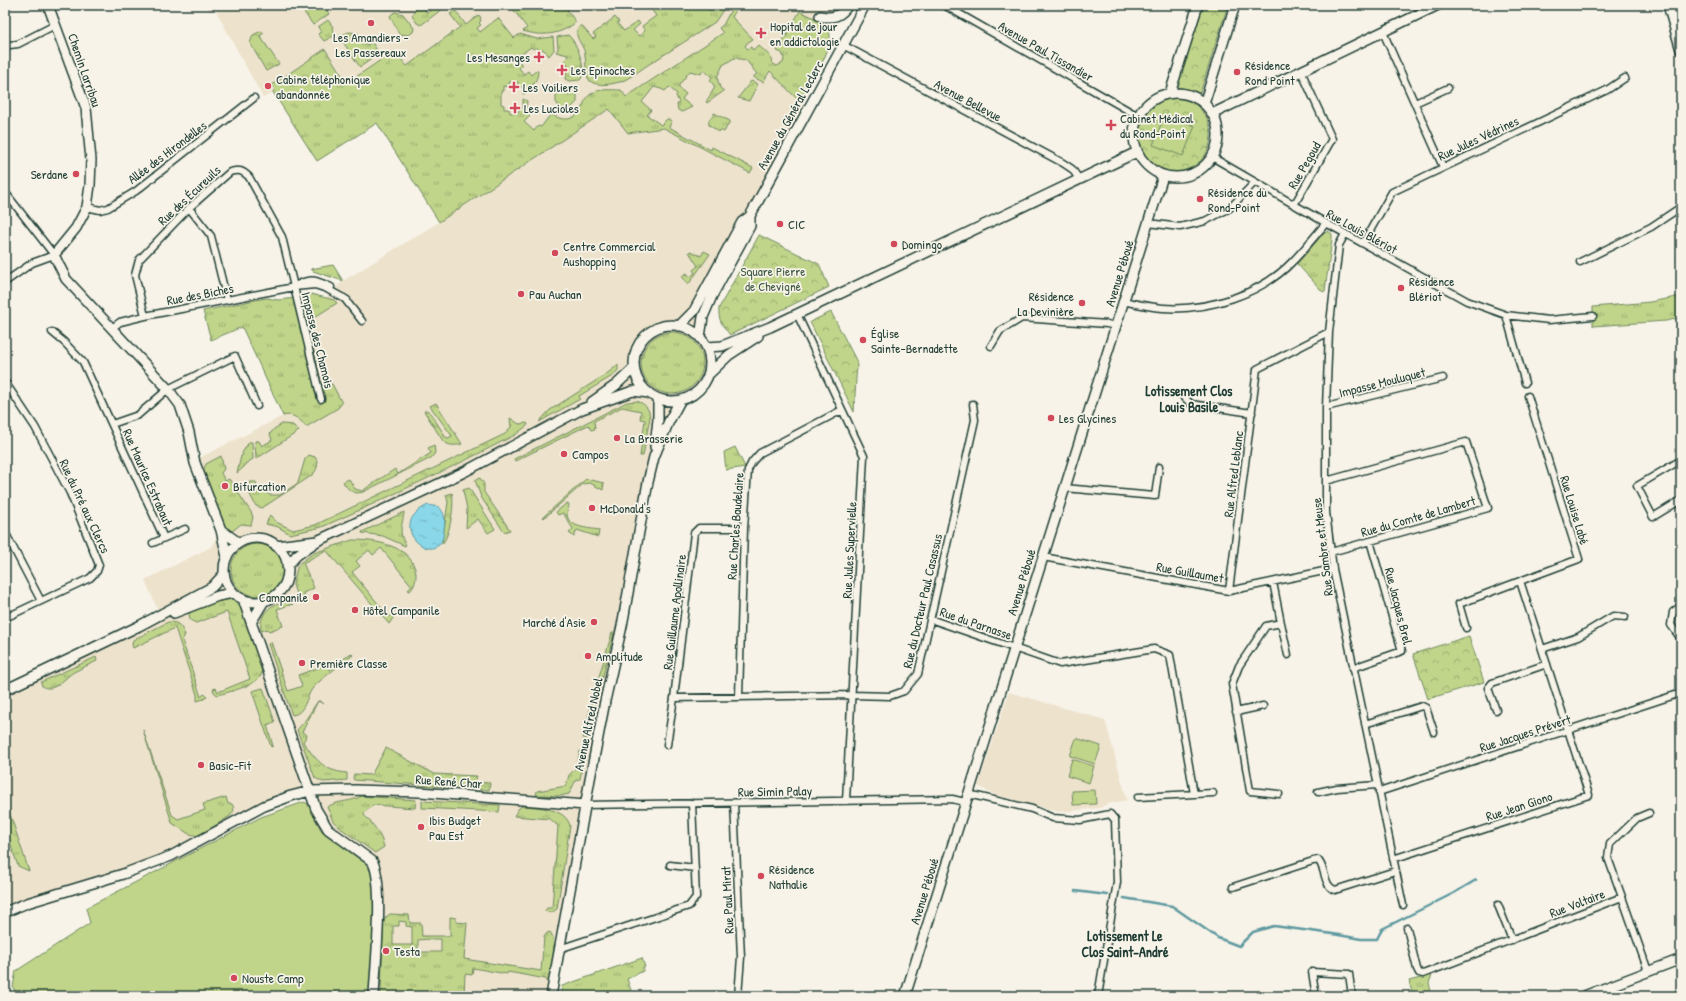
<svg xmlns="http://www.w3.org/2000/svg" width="1686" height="1001" viewBox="0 0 1686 1001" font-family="'Patrick Hand',sans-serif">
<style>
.built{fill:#ede2cc}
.grass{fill:url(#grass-tufts);stroke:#70895f;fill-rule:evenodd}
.forest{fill:url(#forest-crowns);stroke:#70895f}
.garden{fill:#c0d58a;stroke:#70895f}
.water{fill:url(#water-ripples);stroke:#5f99a0}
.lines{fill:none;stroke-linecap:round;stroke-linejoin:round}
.stream{stroke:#5f99a0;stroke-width:2.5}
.street-casing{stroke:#1f3d34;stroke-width:9}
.secondary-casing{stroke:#1f3d34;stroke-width:12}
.street{stroke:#f7f3e8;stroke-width:6}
.secondary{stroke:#f7f3e8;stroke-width:9}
.poi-dot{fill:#d1495b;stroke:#f7f3e8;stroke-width:1.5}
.labels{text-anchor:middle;stroke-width:3.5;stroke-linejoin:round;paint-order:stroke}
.poi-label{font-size:13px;fill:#1f3d34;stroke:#f7f3e8;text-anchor:start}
.street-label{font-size:13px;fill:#1f3d34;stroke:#f7f3e8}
.park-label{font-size:13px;fill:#3f5b45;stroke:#f7f3e8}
.neighbourhood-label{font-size:14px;font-weight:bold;fill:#1f3d34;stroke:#f7f3e8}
</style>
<defs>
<pattern id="grass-tufts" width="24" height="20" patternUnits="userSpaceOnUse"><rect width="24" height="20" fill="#c0d58a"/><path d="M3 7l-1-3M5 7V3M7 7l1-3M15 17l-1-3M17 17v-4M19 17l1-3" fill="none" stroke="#9bae72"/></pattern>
<pattern id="forest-crowns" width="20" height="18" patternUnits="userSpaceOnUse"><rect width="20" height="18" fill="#c0d58a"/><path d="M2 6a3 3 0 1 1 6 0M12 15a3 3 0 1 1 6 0" fill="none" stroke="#9bae72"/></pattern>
<pattern id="water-ripples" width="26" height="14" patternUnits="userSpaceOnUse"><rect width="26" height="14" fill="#89d7e8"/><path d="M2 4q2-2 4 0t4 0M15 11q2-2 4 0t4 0" fill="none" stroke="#76b9c8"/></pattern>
</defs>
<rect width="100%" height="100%" fill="#f7f3e8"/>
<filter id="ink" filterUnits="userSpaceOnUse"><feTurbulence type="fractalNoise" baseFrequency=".025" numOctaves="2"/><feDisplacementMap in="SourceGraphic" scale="8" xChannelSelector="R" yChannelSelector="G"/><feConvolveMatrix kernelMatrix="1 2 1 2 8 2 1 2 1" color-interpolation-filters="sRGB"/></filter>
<g filter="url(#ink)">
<path class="built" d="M206 5H844L829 32V48L804 94H802L798 100 809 108 719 282 700 337 707 347 710 356 709 374 704 383 698 391 689 397 680 401 654 457 551 996H374L376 869 334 834 310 791 291 796 171 856 5 912V690L160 615 145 580 211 547 221 530 195 463 201 457 283 416 313 408 322 385 305 317 343 281 439 222 377 123 317 161 273 93 263 98 215 9 209 11Z
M1009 692 1105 720 1127 800 1107 804 1100 808 1059 812 992 794 978 786Z"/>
<path class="grass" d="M299 5H325L324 6 329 14 313 25Z
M418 5H426L423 7 427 13 432 9 429 5H442L441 10 421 25 417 23 412 16Z
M510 5H573L567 10 576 22C561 35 542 37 523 31L527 28Z
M648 5H693L716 12 718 7 723 10 715 22C694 36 673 49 651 63 641 69 631 78 620 82 612 84 597 87 590 81 585 76 586 62 585 55 584 43 570 36 581 25L593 39 596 37 593 34 615 17 619 22 617 23 624 31 638 21 640 24 633 30 639 36 645 31 642 26 656 16Z
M732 8 736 10 732 17 753 39 747 43 745 46 748 49 751 47 753 50 758 45 770 56 772 63 777 66 783 63 784 58 782 53 777 51 800 11C808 15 821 20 827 27 839 42 812 80 804 94H802L798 100 770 71 763 82 753 77 757 74 746 60 734 58 723 65 717 77 720 88 724 91 707 103 706 102 715 87 710 80 712 77 703 70 701 74 690 71 679 85V88L686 94 682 99 692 107 682 112 678 110 677 105 679 102 676 96 677 94 669 87 665 91 661 89 654 87 642 102 651 110 647 115 661 125 667 119 672 121 669 127 711 150 712 147 753 168 750 173 664 128 628 133 609 109 439 222 377 123 317 161 273 92 275 89 272 85 325 49 347 83 394 51 407 66 460 27 450 14 455 10 466 25 479 15 481 18 480 19 481 21 479 23 481 25 477 28 480 32 498 18 514 38 520 34 537 39 553 37 554 50 549 56 543 49 540 51 536 47 533 49 531 47 520 55 522 58 518 60 522 65 519 68 524 74 528 71 531 75 537 70 538 72C538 79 530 93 523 94V87H518V82H509V87L503 86V91H501V104L504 105V109H509L510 113 519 112V107H523V99L527 101 526 110 530 116 524 122 534 131 538 126 541 127 551 114C563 122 576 121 582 107 585 102 586 97 591 94 599 88 612 90 621 90L626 97 723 33 719 28 723 25Z
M396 12 403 14 414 28 413 32 408 35 399 34 390 16 393 13Z
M328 20 333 27 332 29 336 35 324 41 318 34 321 32 318 27Z
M261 31 264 33 260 36 279 64 266 71 250 43 253 35Z
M349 32 358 33 367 45 372 42 379 54 360 67 339 36Z
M568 35C577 42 588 71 580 80L569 81 565 79 568 64 564 63 568 55 556 52 558 49 557 37Z
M751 81 758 84 749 101 738 98Z
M563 90 575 91 577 95V102L570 109 560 108 556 102V95Z
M714 113 730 121 724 132 720 130 719 132 709 125C708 120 710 118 714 115Z
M1328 231 1332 234V239L1325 291 1323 292 1297 264 1323 234Z
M690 251 701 256 704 251 710 254 688 285 682 276 687 273 690 277 695 273 693 270 698 266 689 252Z
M333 265 343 281 313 271 311 269Z
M311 294 334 300 337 303 307 322 322 385 332 384 342 403 338 408 306 427C300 419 293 413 283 416L242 327 211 340 203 311 255 300 267 298 278 300 296 298Z
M1681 296V318L1666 321 1593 326V307L1650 302Z
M641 363a31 31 0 1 1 62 0a31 31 0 1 1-62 0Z
M618 365V370L614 375 579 396 580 399 539 422 550 410 605 375Z
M637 401C645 404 649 408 650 417L643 456H640L645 420 640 419 641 411 622 407 594 421 595 429 591 430 588 425 515 461 514 459 627 402Z
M436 403 462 444C455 446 448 446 443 441L424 411H429L444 434V436L448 438 452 436 430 406Z
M510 418 519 424 527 423 528 425 515 435 462 462 373 504 322 527 290 534 278 527 266 524 270 515 276 522 293 530 315 525 505 434 511 427Z
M282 424 293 425 299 431 256 459 255 441H259L262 446 272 440 270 434 274 429Z
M249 442H252L253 459 245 464V466L237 473 241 456 243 455 242 453Z
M434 445 435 453 431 458 363 492C354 495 348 490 343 482L349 479 355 489 362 491 395 469 398 474 431 453 428 448Z
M735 447 745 467 726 470 724 452Z
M309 455 315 457C320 464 317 471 311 476L262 508 256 506 247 489 250 482H256L257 487 270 495H280L298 483 305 459Z
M221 456 224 469 221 473 225 481 229 479 251 512 253 517 251 525 241 524 231 532 224 526 203 471 206 464Z
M480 478 484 484V492L510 530 504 532 481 497 475 480Z
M586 479 604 483 603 490 590 483 583 484 544 518 543 517Z
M469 488 495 529 488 533 478 519 466 528 467 509 463 490Z
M452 493C455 503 450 536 442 544L448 502 446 495Z
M567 503 569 504C569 507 567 511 567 514 568 528 589 528 599 530L598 537 577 530 574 537 569 533 573 529 563 513 558 515 556 512Z
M404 512C403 525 397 532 406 545L405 546 383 536 362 533V532Z
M352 540C375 540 413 545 416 574 416 580 415 586 410 591L408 590 412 586 381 548 373 555 369 550 356 561 360 566 352 572 389 617 394 613 395 615 389 624 326 550 303 563 314 588 303 593 306 600 304 601 295 591 293 585 297 568 301 562 314 553Z
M231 570a26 26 0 1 1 52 0a26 26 0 1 1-52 0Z
M224 597 237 599 245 608 262 673C259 685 229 692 217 695L214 692 213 689 216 688 218 692 250 679 227 612 196 623 190 620 189 614 190 611Z
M286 602 293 604 277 609 283 626 269 631 267 629 261 631C259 614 270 603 286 602Z
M168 622C178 621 182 627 185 635L182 640 201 697 204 694 207 696 204 699 197 701V695L175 628 133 648 132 644 133 640Z
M612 633H614L599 691 596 693H594Z
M271 642 288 691 302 686 298 675 326 665 330 670 351 653 353 655C343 663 319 680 312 689 306 697 305 714 292 715L268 644Z
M96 657 97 661C90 664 82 668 74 672 65 677 54 694 42 686L41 682Z
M263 688 275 722 267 725 273 746 271 747 252 691Z
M592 700 596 701 587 739 583 738Z
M318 701H321L324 704 318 701 302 732 307 735 303 742C317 760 323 771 347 773V780L323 782 315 778 297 730 304 722Z
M143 730 172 815 178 819 205 810 203 804 226 797 228 804H232C235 809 234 812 230 816L199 836 189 834 172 823Z
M386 748 434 774 477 776 475 782 490 783 489 790 354 780 353 778 354 774 371 775Z
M580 751 585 752 580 779 576 780 569 794 560 796 536 795 537 791 566 786 569 775 576 768Z
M361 796 416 800 415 808 373 805 364 813V815C373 824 381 834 384 847L375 853 339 827 333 821 327 807C339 800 353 802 361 796Z
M5 799 29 871 18 866 5 828Z
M422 801 500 805 499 812 422 808Z
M522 806C538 807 566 808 570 826L557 909 551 913 545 911 547 908H552L558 826 550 819 514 816 518 809Z
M390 914 409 915 410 923H421L422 936H450V917L456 918V922L467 923 464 959 541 971 544 937 547 933 550 932C558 941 551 969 550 980L546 982V979L508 972 507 974 473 968 472 975 465 974 464 996H381L383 923 386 917ZM399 921 406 922V926L412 927V945H393V926H399ZM429 939H441V952H418V940Z
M642 958 645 967H643V971L627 979 633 996H560L562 986Z
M1432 975 1429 983 1432 996H1413L1409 981Z"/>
<path class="forest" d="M1202 5H1228L1200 93 1176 87Z
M1137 135a37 37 0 1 1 74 0a37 37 0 1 1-74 0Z
M759 235 819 264 829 287 730 335C722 325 718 320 719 308Z
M831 312 857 362 854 412 810 322Z
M1469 636 1484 682 1428 699 1413 654Z"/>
<path class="garden" d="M1165 114 1195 126 1183 156 1153 145Z
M1076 738 1101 746 1095 764 1070 756Z
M1072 759 1094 766 1089 783 1067 776Z
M1095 790 1096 804 1073 805 1072 791Z
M304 802 308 804 321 830 325 834 366 864 372 874 375 888 372 996H17L13 987 16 971 90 923 86 908 261 817Z"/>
<path class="water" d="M428 505 439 507C446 514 445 521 444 530 442 574 380 527 428 505Z"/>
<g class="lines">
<path class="stream" d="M1075 891 1107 895
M1124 898 1172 906 1218 938 1239 946 1253 932 1274 926 1333 934 1361 939H1377L1382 929 1454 893 1476 880"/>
<defs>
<path id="street" d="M944 5 1138 116
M1383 32 1443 167
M10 45 18 44 55 25
M843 45 1063 163 1072 169 1079 179
M1415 103 1448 88
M1212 157 1326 223 1467 301 1506 315 1549 320 1593 316
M5 192 54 255 32 263 5 282
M1294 205 1332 139 1301 71
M87 207 100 210 108 208 136 191 254 98
M189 208 211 236 227 300
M1148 223 1180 227 1205 221 1230 208 1255 182
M1345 234 1339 245 1329 332 1326 407V512L1333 569 1403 905
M1363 243 1392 192 1607 90 1625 78
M1580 262 1651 227 1681 207
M295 286C310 277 316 280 331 287
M344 298 362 321
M1123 301C1136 304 1150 307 1163 308 1207 311 1260 295 1292 262 1304 250 1315 236 1326 223
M797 314 864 456 846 801
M1506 315 1525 383
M145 316 135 275 139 260 189 208 230 172C239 169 243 171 249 177L282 237 321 399
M112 328 120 322 145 316 294 287 315 285 327 289 347 300
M52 332 64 342 83 362 164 538
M991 346 1000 331 1022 318 1107 324 1115 326
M5 382 35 427 70 493 99 565 97 571 90 578 5 618
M1183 396 1191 404 1252 413
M1326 407 1443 378
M112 424 138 415 168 389 235 356 257 406
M1681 460 1637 486 1653 517 1681 500
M1326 481 1466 442 1488 508 1331 552
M1064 488 1155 496 1159 467
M5 532 41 601
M153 543 185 529
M1043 557 1229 591 1333 569
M1273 582 1281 623 1266 626 1239 666 1232 684 1250 791 1279 794
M1229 591 1257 369 1329 332
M1681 606 1673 612 1671 625 1681 639
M930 619 1060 664 1154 649 1170 655 1194 794
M1281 623 1288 655
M1466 628 1459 604 1520 581
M1542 649 1578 637 1613 616 1625 617
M1353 668 1402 651 1370 541
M739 696 744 528 748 470 752 462 760 453 842 410
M674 698 852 695 890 696 904 691 918 674 975 420 973 404
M1496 710 1488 688 1492 683 1547 664
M1236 712 1263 706
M1365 724 1422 706 1426 708 1434 732
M667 745 674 698 694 533 699 528H744
M1318 792 1337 788 1377 785
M1379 792 1678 694
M968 794 1032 809 1053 818 1080 820 1110 814 1115 820 1117 882 1098 996
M1138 797 1213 793
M734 803 741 957 738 996
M585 805 952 799 965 802
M1393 859 1589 795 1520 581 1579 559 1528 396
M670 865 695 868
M1233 887 1313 861 1318 860C1326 868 1323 886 1335 890L1395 871
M1622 897 1608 858 1610 844 1637 818 1649 813
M1498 905 1512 940
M1407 928 1417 969 1419 973 1423 974 1622 897 1648 971
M559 949 689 906 696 897 692 803
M1316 996 1312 972 1349 974 1352 996"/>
<path id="secondary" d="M48 5 86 108 91 160 90 185 87 207 76 228 54 255 66 279 168 389 180 405 189 432 195 463 221 530 227 557
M1668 5 1681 50
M820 16C833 19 841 16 848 5
M1170 93 1198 5
M1134 135a42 42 0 1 1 84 0a42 42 0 1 1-84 0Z
M1204 104 1235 5
M1212 114 1438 5
M634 363a38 38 0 1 1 76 0a38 38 0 1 1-76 0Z
M679 326 694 311 742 222 750 216 865 5
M700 337 703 317 712 296 750 226V216
M707 347 722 346 770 327 1137 152
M709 374 729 355 758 336
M592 402 616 385 634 368
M655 447 658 419V399
M221 530 239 543
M224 570a32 32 0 1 1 64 0a32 32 0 1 1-64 0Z
M276 546 317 541
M287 566 297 555 317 541 464 472 582 409 633 391 649 393
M243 599 316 809 328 829 372 861C385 881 375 968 374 996
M174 613 218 596 233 593
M252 621 264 601
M5 690 139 626 212 587 224 574
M5 912 27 903 123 874 171 856 264 806 291 796 310 791 355 790 420 792 585 805
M551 996 590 779 605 701 622 626 648 482 654 457 669 421 680 401
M905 996 1163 176
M1584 996 1681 959"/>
</defs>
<use href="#street" class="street-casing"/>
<use href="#secondary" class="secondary-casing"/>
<use href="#street" class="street"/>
<use href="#secondary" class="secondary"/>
</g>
</g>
<g class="poi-dot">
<circle cx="371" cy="23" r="4"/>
<path d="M759 27h4v4h4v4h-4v4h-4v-4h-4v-4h4z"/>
<path d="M537 51h4v4h4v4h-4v4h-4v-4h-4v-4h4z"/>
<path d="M560 64h4v4h4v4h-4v4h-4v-4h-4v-4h4z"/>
<circle cx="1237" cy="72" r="4"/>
<circle cx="268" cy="86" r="4"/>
<path d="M512 81h4v4h4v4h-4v4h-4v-4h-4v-4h4z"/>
<path d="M513 102h4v4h4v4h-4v4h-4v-4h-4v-4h4z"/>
<path d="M1109 119h4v4h4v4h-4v4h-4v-4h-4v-4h4z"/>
<circle cx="76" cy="174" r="4"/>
<circle cx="1200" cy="199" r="4"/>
<circle cx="780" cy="224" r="4"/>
<circle cx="894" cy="244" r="4"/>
<circle cx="555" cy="253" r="4"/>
<circle cx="1401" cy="288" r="4"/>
<circle cx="521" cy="294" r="4"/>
<circle cx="1082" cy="303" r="4"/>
<circle cx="863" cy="340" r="4"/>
<circle cx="1051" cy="418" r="4"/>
<circle cx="617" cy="438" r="4"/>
<circle cx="564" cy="454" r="4"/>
<circle cx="225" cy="486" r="4"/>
<circle cx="592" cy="508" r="4"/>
<circle cx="316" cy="597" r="4"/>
<circle cx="355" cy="610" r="4"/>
<circle cx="594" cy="622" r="4"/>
<circle cx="588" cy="656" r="4"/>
<circle cx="302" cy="663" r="4"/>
<circle cx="201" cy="765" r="4"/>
<circle cx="421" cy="827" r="4"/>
<circle cx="761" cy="876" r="4"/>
<circle cx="386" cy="951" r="4"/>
<circle cx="234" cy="978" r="4"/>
</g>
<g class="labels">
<g class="poi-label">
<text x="770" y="31">Hopital de jour<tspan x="770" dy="15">en addictologie</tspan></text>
<text x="371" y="42" text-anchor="middle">Les Amandiers -<tspan x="371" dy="15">Les Passereaux</tspan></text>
<text x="530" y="62" text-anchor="end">Les Mesanges</text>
<text x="1245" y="70">Résidence<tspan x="1245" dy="15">Rond Point</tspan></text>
<text x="571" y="75">Les Epinoches</text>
<text x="276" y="84">Cabine téléphonique<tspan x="276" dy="15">abandonnée</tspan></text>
<text x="523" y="92">Les Voiliers</text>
<text x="524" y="113">Les Lucioles</text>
<text x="1120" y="123">Cabinet Médical<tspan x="1120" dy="15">du Rond-Point</tspan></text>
<text x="68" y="179" text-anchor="end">Serdane</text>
<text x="1208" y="197">Résidence du<tspan x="1208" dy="15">Rond-Point</tspan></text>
<text x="788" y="229">CIC</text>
<text x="902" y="249">Domingo</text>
<text x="563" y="251">Centre Commercial<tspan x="563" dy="15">Aushopping</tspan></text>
<text x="1409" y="286">Résidence<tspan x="1409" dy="15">Blériot</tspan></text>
<text x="529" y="299">Pau Auchan</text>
<text x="1074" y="301" text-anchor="end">Résidence<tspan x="1074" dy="15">La Devinière</tspan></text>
<text x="871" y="338">Église<tspan x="871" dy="15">Sainte-Bernadette</tspan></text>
<text x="1059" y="423">Les Glycines</text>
<text x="625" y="443">La Brasserie</text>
<text x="572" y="459">Campos</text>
<text x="233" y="491">Bifurcation</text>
<text x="600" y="513">McDonald's</text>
<text x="308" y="602" text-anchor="end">Campanile</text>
<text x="363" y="615">Hôtel Campanile</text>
<text x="586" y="627" text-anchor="end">Marché d'Asie</text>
<text x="596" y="661">Amplitude</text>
<text x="310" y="668">Première Classe</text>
<text x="209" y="770">Basic-Fit</text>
<text x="429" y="825">Ibis Budget<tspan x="429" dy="15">Pau Est</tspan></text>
<text x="769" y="874">Résidence<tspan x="769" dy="15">Nathalie</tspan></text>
<text x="394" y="956">Testa</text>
<text x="242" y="983">Nouste Camp</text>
</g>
<g class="street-label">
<text transform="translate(1046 51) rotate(30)" y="5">Avenue Paul Tissandier</text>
<text transform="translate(85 70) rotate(71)" y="5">Chemin Larribau</text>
<text transform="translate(968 100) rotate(28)" y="5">Avenue Bellevue</text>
<text transform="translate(790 115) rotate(-61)" y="5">Avenue du Général Leclerc</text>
<text transform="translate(1478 138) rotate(-25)" y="5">Rue Jules Védrines</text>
<text transform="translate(167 152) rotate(-37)" y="5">Allée des Hirondelles</text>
<text transform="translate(1304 165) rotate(-60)" y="5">Rue Pegoud</text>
<text transform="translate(189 195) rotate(-43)" y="5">Rue des Écureuils</text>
<text transform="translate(1362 231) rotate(29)" y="5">Rue Louis Blériot</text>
<text transform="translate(1119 273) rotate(-73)" y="5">Avenue Péboué</text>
<text transform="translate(200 294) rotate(-11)" y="5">Rue des Biches</text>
<text transform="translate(318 340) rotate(76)" y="5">Impasse des Chamois</text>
<text transform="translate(1382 382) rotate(-14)" y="5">Impasse Mouluquet</text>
<text transform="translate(1233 474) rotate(-83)" y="5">Rue Alfred Leblanc</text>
<text transform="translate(148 477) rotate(66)" y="5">Rue Maurice Estrabaut</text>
<text transform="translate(85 506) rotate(65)" y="5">Rue du Pré aux Clercs</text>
<text transform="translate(1575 510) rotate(73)" y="5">Rue Louise Labé</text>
<text transform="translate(1418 516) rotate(-16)" y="5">Rue du Comte de Lambert</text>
<text transform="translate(735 526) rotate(-86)" y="5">Rue Charles Baudelaire</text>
<text transform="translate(1322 547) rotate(-97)" y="5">Rue Sambre et Meuse</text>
<text transform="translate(849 550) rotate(-87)" y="5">Rue Jules Supervielle</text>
<text transform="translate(1190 572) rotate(10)" y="5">Rue Guillaumet</text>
<text transform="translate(1021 582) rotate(-73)" y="5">Avenue Péboué</text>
<text transform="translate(922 601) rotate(-77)" y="5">Rue du Docteur Paul Casassus</text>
<text transform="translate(1399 606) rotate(76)" y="5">Rue Jacques Brel</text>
<text transform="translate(674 612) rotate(-83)" y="5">Rue Guillaume Apollinaire</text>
<text transform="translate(976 623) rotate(19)" y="5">Rue du Parnasse</text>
<text transform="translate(588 724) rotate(-78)" y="5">Avenue Alfred Nobel</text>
<text transform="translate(1525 733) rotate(-18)" y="5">Rue Jacques Prévert</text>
<text transform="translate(449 781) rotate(4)" y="5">Rue René Char</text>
<text transform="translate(775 791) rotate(-1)" y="5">Rue Simin Palay</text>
<text transform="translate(1519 806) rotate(-18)" y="5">Rue Jean Giono</text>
<text transform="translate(924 891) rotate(-73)" y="5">Avenue Péboué</text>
<text transform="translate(727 900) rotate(-93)" y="5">Rue Paul Mirat</text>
<text transform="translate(1577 903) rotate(-21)" y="5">Rue Voltaire</text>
</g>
<g class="park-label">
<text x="773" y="276">Square Pierre<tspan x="773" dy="15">de Chevigné</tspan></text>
</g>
<g class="neighbourhood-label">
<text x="1189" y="396">Lotissement Clos<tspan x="1189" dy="16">Louis Basile</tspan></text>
<text x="1125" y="941">Lotissement Le<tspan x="1125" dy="16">Clos Saint-André</tspan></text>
</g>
</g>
<rect width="1686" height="1001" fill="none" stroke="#f7f3e8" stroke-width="20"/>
<rect x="10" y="10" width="1666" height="981" fill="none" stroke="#1f3d34" stroke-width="1.5" filter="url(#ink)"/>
</svg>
